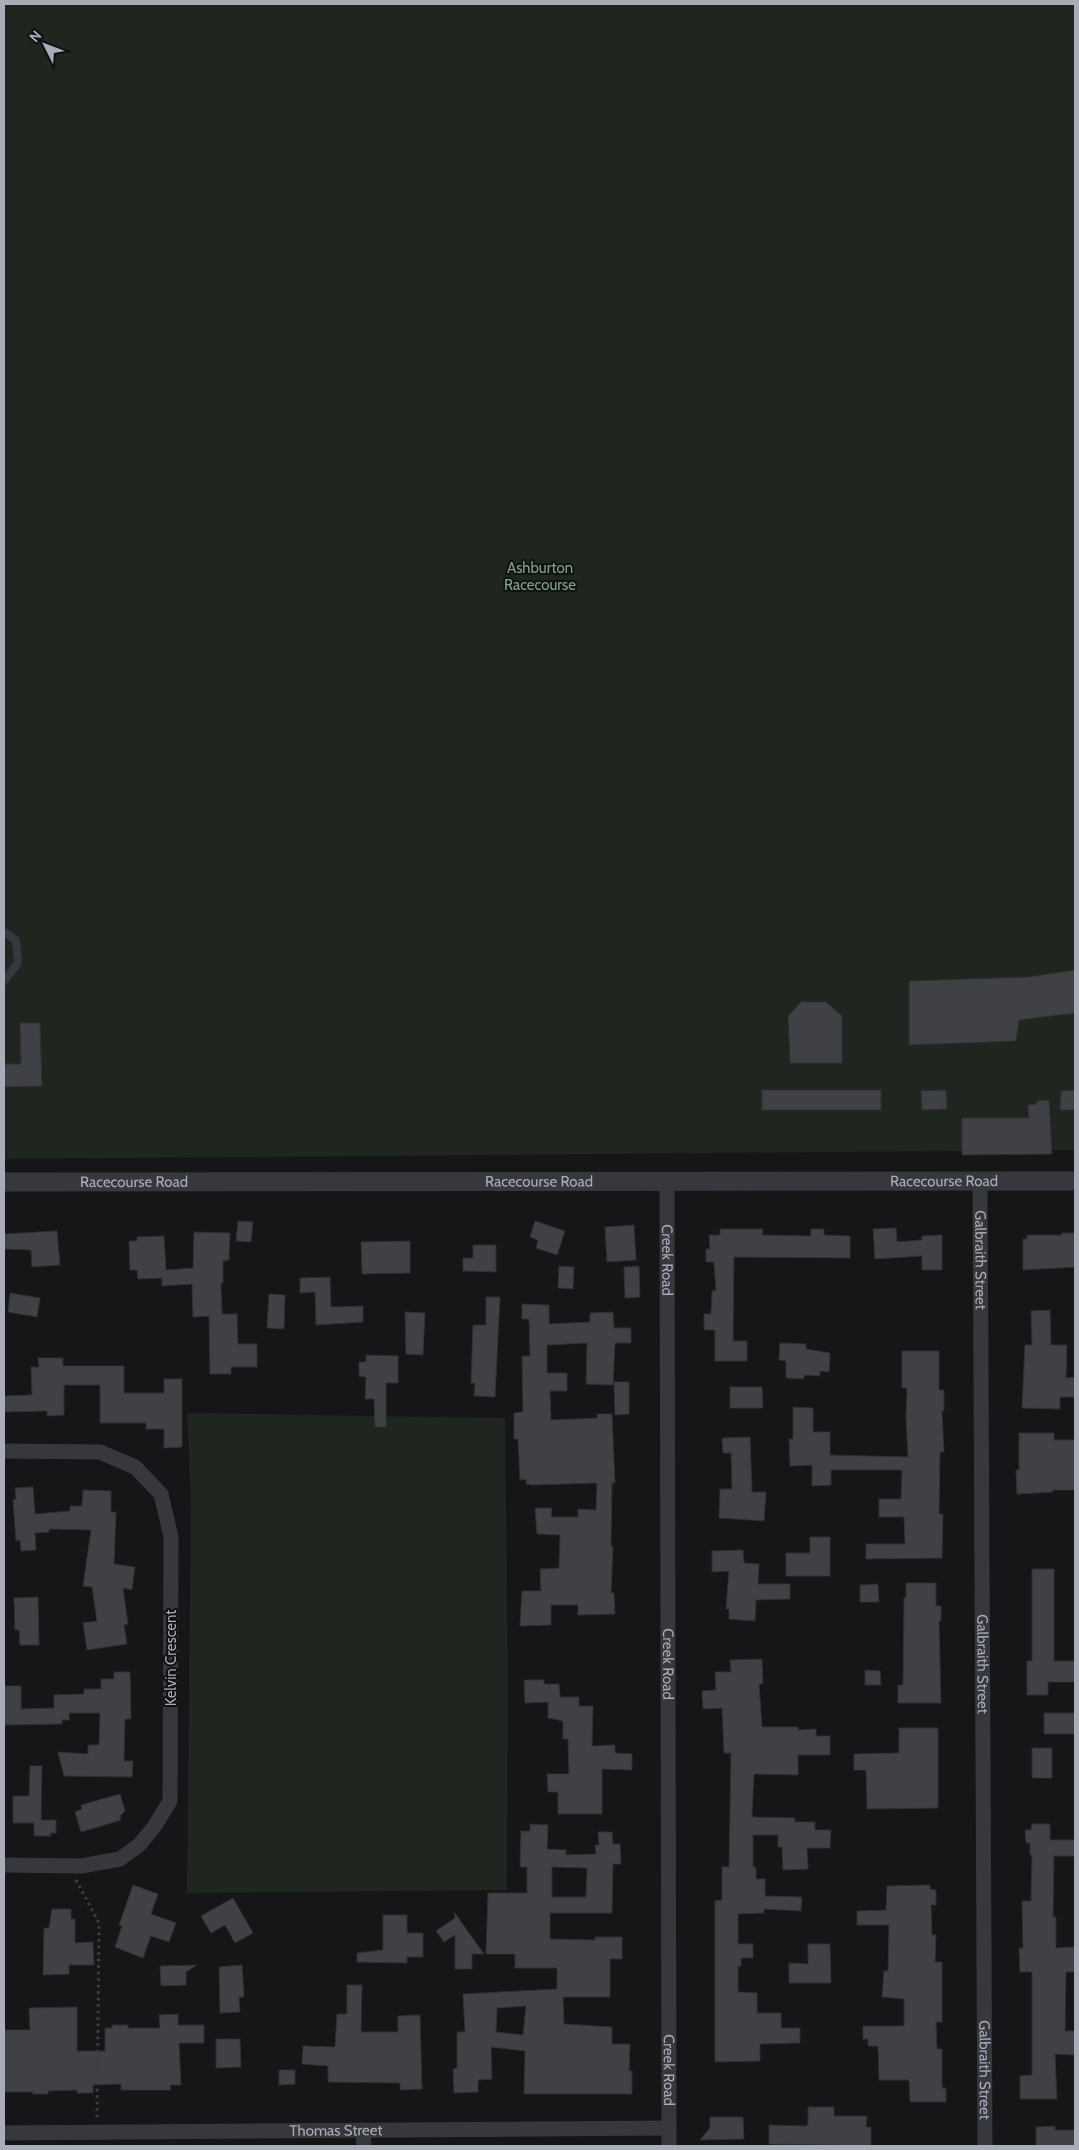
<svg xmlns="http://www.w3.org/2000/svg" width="1079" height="2150" viewBox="0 0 1079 2150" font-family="Cabin,sans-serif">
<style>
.green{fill:#1e261f}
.building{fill:#404145;stroke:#303034;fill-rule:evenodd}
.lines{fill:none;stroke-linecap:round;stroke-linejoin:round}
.path{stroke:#3d3f44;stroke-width:3;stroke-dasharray:2.5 4;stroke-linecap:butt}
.service{stroke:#37383d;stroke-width:8}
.minor{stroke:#37383d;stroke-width:15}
.tertiary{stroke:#37383d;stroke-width:19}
.labels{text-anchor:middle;stroke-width:4;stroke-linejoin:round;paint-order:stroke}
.park-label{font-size:15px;fill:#7fa381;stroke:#111113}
.street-label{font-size:15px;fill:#a8adb8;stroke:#111113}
</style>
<rect width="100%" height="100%" fill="#161618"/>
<path class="green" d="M4 4H1075V1150L4 1159Z
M187 1413 505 1418 508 1679 507 1890 187 1893 191 1503Z"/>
<path class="building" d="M1075 970V1013L1019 1020 1016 1041 909 1045V981L1029 977Z
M801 1002H826L842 1016V1063H790L788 1016Z
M20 1023H40L42 1086 4 1087V1064H21Z
M762 1090H881V1110H762Z
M946 1090 947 1109 922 1110 921 1091Z
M1075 1090V1110H1060L1061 1091Z
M1049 1100 1052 1154 962 1155V1118H1029L1028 1105 1037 1104 1036 1101Z
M238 1221 253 1222 251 1242 236 1241Z
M535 1221 565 1231 557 1255 536 1248 538 1240 530 1237Z
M634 1225 636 1260 607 1262 605 1227Z
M896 1228 897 1242 922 1240V1236L942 1235V1270H922V1256L875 1259 873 1229Z
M720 1229H763L762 1235 811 1236V1229H824V1235L850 1236V1258L734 1257 733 1341H747V1361H715V1330H704V1314H711L712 1291H716L714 1262H706V1249H710L709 1235H720Z
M57 1231 60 1265 32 1267 31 1250 4 1249V1234Z
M194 1232 230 1233 229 1260 223 1261V1283H221L222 1314H237L238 1344H257V1367H231V1374H210L209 1316 193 1317 192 1284 162 1286V1278L138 1279 137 1270H130L129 1241H137V1237L164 1236 166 1270 193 1268Z
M1062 1233H1075V1267L1023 1270V1239H1027V1235H1062Z
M410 1241V1273L362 1274 361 1242Z
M473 1245H496V1272L463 1271V1258H473Z
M559 1266 574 1267 573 1289 558 1288Z
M639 1266 640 1297 625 1298 624 1267Z
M330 1277 331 1307 363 1306V1322L316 1325 315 1292 300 1293V1278Z
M10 1293 40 1298 37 1317 8 1312Z
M269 1294 285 1295 284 1329 267 1328Z
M486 1297H500L495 1397 474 1396 475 1383H471L473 1325H486Z
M522 1304 549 1305V1324L590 1322V1313L613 1312 614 1328H631V1343H615L613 1385 586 1384 587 1343 547 1345V1373H567V1391H550L551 1420 598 1418 597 1414H612L615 1483H612L611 1546H613L611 1593H614L615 1614 578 1615V1605H551V1625L520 1626 522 1591H541L540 1569 559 1568 560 1535 537 1534 535 1508H552L551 1517H578V1509L596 1510 597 1483 533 1485 526 1484V1479L520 1480 518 1439H514V1413L523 1412 522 1356H530L529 1319H522Z
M1050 1310 1051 1345H1067L1066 1378 1075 1377V1397H1060V1409L1022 1408 1025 1345H1032L1031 1311Z
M405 1312 425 1313 423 1355 406 1354Z
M780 1343 806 1344V1349L830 1353 829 1372 820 1371V1376L804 1375V1379L786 1378V1361L779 1360Z
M902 1351H939V1390H944V1411H942L944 1452H940L939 1514H943L942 1558 866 1559V1544H905L904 1517H879V1499H901L902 1470H831V1485L812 1486V1465L790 1466 789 1439H793V1407L813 1408V1432H830V1455L908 1457 906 1416 907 1388H902Z
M366 1355 398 1356V1383H386V1427H375L374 1399H365L366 1377 359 1376V1362H366Z
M38 1358H63V1366H124V1393H164V1379H182V1447L164 1448V1429H146V1423H100V1385H64V1415L47 1416V1411L4 1412V1396L32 1395 31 1367H39Z
M614 1382H629V1414L615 1415Z
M730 1387H762L763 1408H730Z
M1019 1433H1054V1440H1075V1490H1053V1492L1017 1494 1016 1470H1019Z
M750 1437 752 1492H766L764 1521 719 1518 720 1489H732L731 1453H723L722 1438Z
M33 1487 35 1514 70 1511V1506H82L83 1490 111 1491V1512H116L114 1564 135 1567 132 1590 123 1588 128 1624 124 1625 127 1644 87 1650 83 1623 97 1621 92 1587 83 1586 91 1530 49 1529V1532L35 1533 36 1550 21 1551 20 1540 16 1541 13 1500 16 1499 15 1488Z
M810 1537H830V1576H786V1553H810Z
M743 1550 744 1563 759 1564 758 1584H790V1599L756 1600 755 1621 729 1619V1609H726L729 1571 712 1572V1551Z
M1032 1569H1054V1661H1075V1682H1048V1695H1027V1661H1032Z
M906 1583H936V1606H941V1621H939L941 1703H898V1685H903L904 1598H906Z
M878 1584 879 1602H860V1585Z
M38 1597 39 1645H20L19 1630H15L14 1598Z
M762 1659 763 1684H759L762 1727H798V1730L816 1729V1736H830V1755H798V1775L754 1774 752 1815 753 1817 795 1818V1822H815V1830H831L830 1848H807L808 1869 783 1870 782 1847H778V1835H753V1867H756V1879H765V1896L802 1897 801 1911 764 1909V1913L738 1914V1944H753V1958H741V1966L738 1967V1992L757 1993V2013H781V2028H800V2043L760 2044V2061L715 2062V1901L722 1900V1867H729L731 1753H724L722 1708 703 1709 702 1691 716 1690 715 1672H731L730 1660Z
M865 1670 880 1671 881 1685H865Z
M114 1672H130L131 1719H125L124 1761H133L132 1777 64 1776 58 1752 88 1754V1745H99L100 1713H69V1720H62V1724L4 1725V1686H21V1709L54 1708V1695L84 1694V1689H101V1679H114Z
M524 1680H544V1684H559L560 1697H579V1706H593L592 1746 615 1745V1753L632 1754V1770L602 1769V1814H558V1792H548L547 1774H569L568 1739H563V1721L548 1718V1702L525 1703Z
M1044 1713H1075V1734H1044Z
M899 1728H938V1808L867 1809 866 1770H854V1754L899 1753Z
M1032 1748H1052V1778H1032Z
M30 1766H42L41 1820H56V1833H50L51 1836H34V1823H13V1796H29Z
M120 1794 125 1811 120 1816 121 1820 81 1832 75 1812 82 1809 81 1805Z
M530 1824 548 1825 547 1849 566 1850V1855L596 1854 595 1845H599L598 1832H612L613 1844H620L621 1864H613L612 1913H550V1939L595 1940V1937H622V1959H610V1997H563L564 2024 612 2027V2044H630L629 2071H632V2094H524L525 2051 491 2047 492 2079 478 2080V2092L454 2093 453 2069 457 2068V2032H465L463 1994 557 1989V1968H515V1954H486L488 1893H527V1867H520L521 1831H530ZM552 1867 587 1868 586 1897H552ZM526 2006 523 2035 496 2032 497 2008Z
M1032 1824H1050V1840H1075V1856H1054L1053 1917H1056V1948L1075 1947V1972H1066L1065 2031H1075V2055L1055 2054 1057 2099H1020V2076L1032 2075V1972H1020L1019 1948H1023L1022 1901H1031L1032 1855H1030V1843H1026L1025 1830H1031Z
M133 1885 158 1894 151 1914 176 1923 169 1942 151 1936 143 1958 115 1947 122 1926 119 1925Z
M930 1885V1889L936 1890V1905H931L932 1935H936L935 1962H942V2022H936L937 2049H942V2088H946V2102H910L909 2080H879L878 2046H868V2039H863V2026H904V1999L882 1997 884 1971H888L889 1925H857V1911L886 1910 887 1886Z
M233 1898 253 1933 235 1943 225 1925 211 1933 201 1916Z
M52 1909H71V1919H75V1943L93 1942 94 1965H69V1974L43 1975 44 1928H49Z
M454 1912 484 1954H472V1969H455V1935L444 1942 436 1931 455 1918Z
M383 1915H407V1933H423V1957H407V1963L357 1962V1953L383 1950Z
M808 1944H830L831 1983H789V1963L808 1964Z
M197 1965 186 1972V1985L161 1986 160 1966Z
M242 1965 244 1997H239L240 2012 220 2013 219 1967Z
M347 1985H362L361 2032H398V2016L420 2015 422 2089 400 2090V2083L328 2082V2066L302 2064 303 2046 335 2047 337 2014H347Z
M77 2007V2051H105V2028H112V2025H128V2028H160L159 2015 178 2014V2025H204V2043H179L181 2085H170L171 2090H121V2084L93 2085V2093H77V2090L48 2091V2094H33V2092H4V2030H30L29 2008Z
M216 2039H240L241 2067 216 2068Z
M279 2070H295V2084L279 2085Z
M808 2107H834V2116H867L866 2127H871V2146L769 2144V2125L806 2126 808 2124Z
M710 2117H743L744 2139 700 2140 710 2128Z
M1055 2126V2130H1075V2146H1036V2127Z"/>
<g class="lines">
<path class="path" d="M76 1880 99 1923 97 2118"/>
<path class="service" d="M4 932 16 940 18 963 4 981"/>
<g class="minor">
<path id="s1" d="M667 1182 669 2146"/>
<path id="s2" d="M980 1182 985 2146"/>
<path d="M4 1451 100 1452 135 1467 161 1494 171 1537 170 1801 154 1827 139 1845 120 1859 81 1866 4 1865"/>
<path d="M363 2130 364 2146"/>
<path id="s3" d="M4 2133 669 2128"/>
</g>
<path class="tertiary" id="s4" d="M4 1182 1075 1181"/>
</g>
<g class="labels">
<g class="park-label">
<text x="540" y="573">Ashburton<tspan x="540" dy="17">Racecourse</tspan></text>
</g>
<g class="street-label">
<text dy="5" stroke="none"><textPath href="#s4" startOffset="130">Racecourse Road</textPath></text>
<text dy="5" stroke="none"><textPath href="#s4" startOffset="535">Racecourse Road</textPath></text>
<text dy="5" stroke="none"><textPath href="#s4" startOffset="940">Racecourse Road</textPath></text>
<text dy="5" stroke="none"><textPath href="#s1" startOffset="78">Creek Road</textPath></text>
<text dy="5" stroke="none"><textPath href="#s2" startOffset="78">Galbraith Street</textPath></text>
<text transform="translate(171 1658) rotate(-90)" y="5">Kelvin Crescent</text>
<text dy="5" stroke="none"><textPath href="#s1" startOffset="482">Creek Road</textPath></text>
<text dy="5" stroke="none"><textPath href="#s2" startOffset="482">Galbraith Street</textPath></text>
<text dy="5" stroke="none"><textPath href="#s1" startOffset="888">Creek Road</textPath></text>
<text dy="5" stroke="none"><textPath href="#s2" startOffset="888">Galbraith Street</textPath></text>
<text dy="5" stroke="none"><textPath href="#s3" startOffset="332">Thomas Street</textPath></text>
</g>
</g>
<rect width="1079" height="2150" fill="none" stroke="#a8adb8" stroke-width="10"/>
<g transform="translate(45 45) rotate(312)" stroke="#111113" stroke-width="4" paint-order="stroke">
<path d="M0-4L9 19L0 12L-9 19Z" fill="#a8adb8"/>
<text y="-8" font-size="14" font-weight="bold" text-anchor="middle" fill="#a8adb8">N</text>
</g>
</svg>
